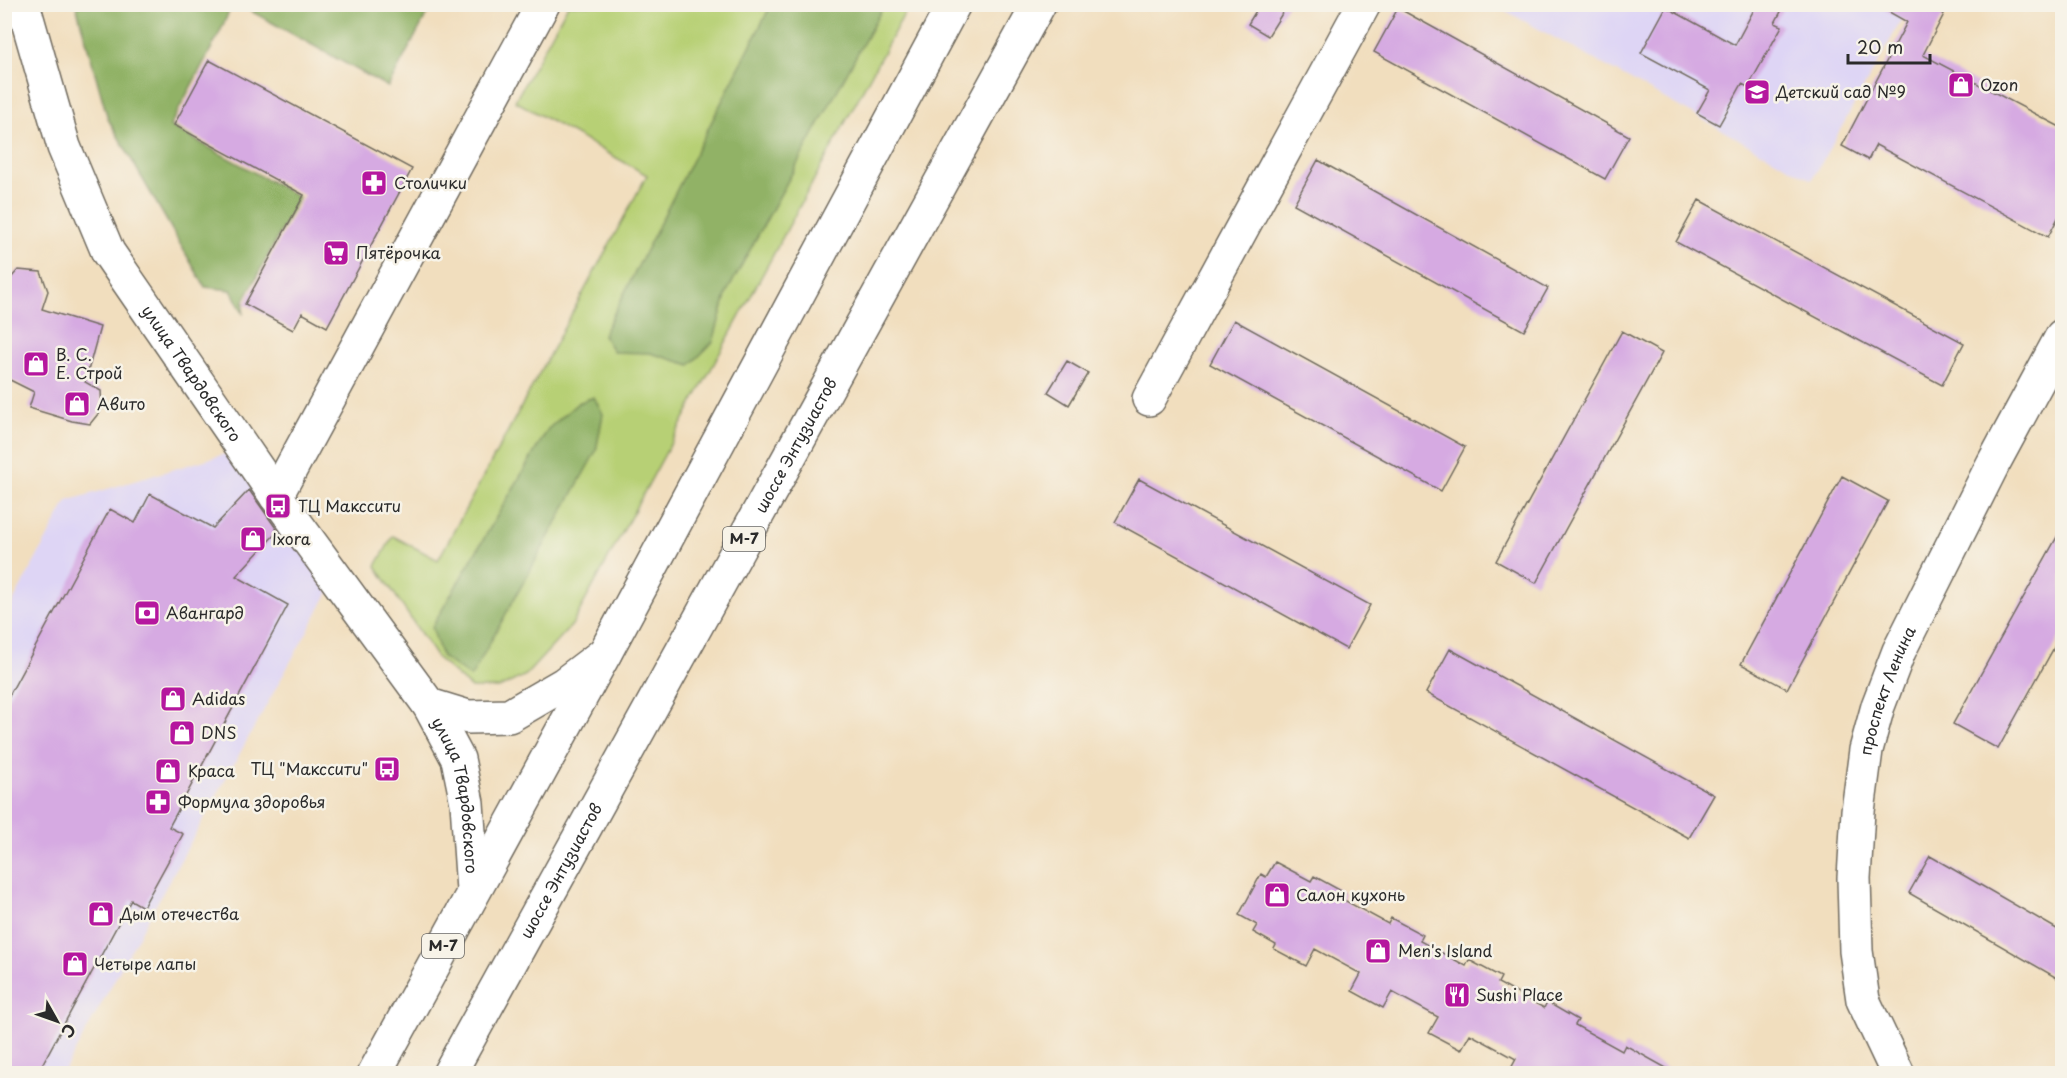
<svg xmlns="http://www.w3.org/2000/svg" width="2067" height="1078" viewBox="0 0 2067 1078" font-family="'Playpen Sans',sans-serif">
<style>
.built{fill:#ded5f5}
.green{fill:#b7d075;stroke:#717e50;stroke-width:1.5}
.forest{fill:#91b266;stroke:#5e6e48;stroke-width:1.5}
.building{fill:#d6aae2}
.lines{fill:none;stroke-linecap:round;stroke-linejoin:round}
.minor-casing{stroke:#706a5e;stroke-width:36}
.highway-casing{stroke:#706a5e;stroke-width:36}
.minor{stroke:#fff;stroke-width:33}
.highway{stroke:#fff;stroke-width:33}
.labels{text-anchor:middle;stroke-width:5;stroke-linejoin:round;paint-order:stroke}
.shield{fill:#f7f3e8;stroke:#686764;stroke-width:1.5}
.shield-label{font-size:15px;font-weight:bold;fill:#2b2b2b}
.poi-label{font-size:16px;fill:#2b2b2b;stroke:#f7f3e8;text-anchor:start}
.street-label{font-size:16px;fill:#2b2b2b;stroke:#f7f3e8}
</style>
<rect width="100%" height="100%" fill="#f7f3e8"/>
<filter id="ink" filterUnits="userSpaceOnUse"><feTurbulence type="fractalNoise" baseFrequency=".0167" numOctaves="2"/><feDisplacementMap in="SourceGraphic" scale="12" xChannelSelector="R" yChannelSelector="G"/><feConvolveMatrix kernelMatrix="1 2 1 2 8 2 1 2 1" color-interpolation-filters="sRGB"/></filter>
<filter id="wash" filterUnits="userSpaceOnUse"><feTurbulence type="fractalNoise" baseFrequency=".008" numOctaves="4" result="noise"/><feDisplacementMap in="SourceGraphic" scale="24" xChannelSelector="R" yChannelSelector="G"/><feGaussianBlur stdDeviation="1.35" result="paint"/><feColorMatrix in="noise" values="0 0 0 0 0 0 0 0 0 0 0 0 0 0 0 0 0 1.4 0 .05"/><feComposite in="paint" operator="in"/></filter>
<g filter="url(#wash)">
<rect width="100%" height="100%" fill="#f1debe"/>
<path class="built" d="M1495 5H1910L1812 180Z
M225 454 278 506 334 583 63 1073 5 1074V617L67 501Z"/>
<path class="green" d="M568 5H909L572 625 526 675 499 688H471L437 658 376 566 393 536 438 560 647 175 515 101Z"/>
<path class="forest" d="M76 5H232L220 32 170 126 299 197 244 301 243 313 231 290 205 287 108 119Z
M240 5H432L388 87Z
M771 5H884L727 292 713 342 690 365 650 353 614 352 603 335Z
M594 397 603 414 596 451 471 677 442 657 432 627 548 429 578 403Z"/>
<g id="blocks">
<path class="building" d="M1260 4H1288L1268 36 1248 24Z
M1757 4H1785L1775 23 1782 26 1748 87 1742 84 1719 125 1697 113 1710 90 1641 53 1666 7 1735 45Z
M1875 4H1927L1944 14 1923 55 2062 128V210L2048 237 1876 145 1868 160 1842 146 1907 22Z
M1398 8 1629 136 1605 179 1374 52Z
M209 60 412 169 327 327 302 313 293 330 245 304 304 195 174 125Z
M1318 160 1548 288 1524 331 1294 204Z
M1699 200 1964 343 1942 385 1676 242Z
M18 270 41 272 48 291 42 309 100 327 85 382 101 391 102 409 90 424 72 421 29 408 34 392 4 377V286Z
M1234 320 1465 447 1441 491 1210 364Z
M1622 331 1662 353 1536 583 1496 561Z
M1067 361 1088 373 1069 405 1048 392Z
M1842 476 1888 501 1787 689 1741 664Z
M1139 479 1370 605 1346 649 1115 522Z
M249 490 278 531 236 576 288 605 169 827 183 834 143 907 131 900 37 1074H4V705L110 509 135 523 150 494 213 528Z
M2062 528V633L1998 749 1953 724Z
M1450 649 1714 795 1689 838 1426 693Z
M1930 856 2062 932V981L1909 893Z
M1275 862 1311 881 1314 876 1345 893 1342 899 1388 924 1391 918 1423 935 1420 941 1466 966 1469 960 1501 977 1498 983 1544 1008 1547 1002 1578 1020 1575 1025 1622 1051 1625 1045 1677 1074H1508L1516 1059 1470 1034 1461 1050 1429 1033 1438 1017 1392 992 1383 1008 1352 991 1361 974 1315 949 1306 966 1274 949 1276 945 1253 932 1257 925 1239 915 1261 874 1266 877Z"/>
</g>
</g>
<g filter="url(#ink)">
<use href="#blocks" fill-opacity="0" stroke="#706a5e" stroke-width="1.5"/>
<g class="lines">
<defs>
<g id="minor">
<path id="s1" d="M23 4 64 147 108 252 276 496 429 705 458 759 467 803 473 890"/>
<path d="M1149 399 1364 4"/>
<path d="M276 496 543 4"/>
<path d="M429 705 468 717 509 716 564 684 605 653"/>
<path id="s2" d="M1898 1074 1863 1000 1856 951 1854 878 1858 811 1866 750 1878 706 1899 651 1993 464 2062 336"/>
</g>
<g id="highway">
<path d="M374 1074 605 653 954 4"/>
<path id="s3" d="M449 1074 1039 4"/>
</g>
</defs>
<use href="#minor" class="minor-casing"/>
<use href="#highway" class="highway-casing"/>
<use href="#minor" class="minor"/>
<use href="#highway" class="highway"/>
</g>
</g>
<defs>
<symbol id="shop-square" viewBox="-11 -11 22 22"><rect x="-9" y="-9" width="18" height="18" rx="4" fill="#b5179e" stroke="#f7f3e8"/><path d="M-5-2.5h2.3a2.7 3.5 0 0 1 5.4 0H5L5.5 6h-11ZM-1.5-2.5h3a1.5 2.3 0 0 0-3 0Z" fill="#fff"/></symbol>
<symbol id="school-square" viewBox="-11 -11 22 22"><rect x="-9" y="-9" width="18" height="18" rx="4" fill="#b5179e" stroke="#f7f3e8"/><path d="M0-5L7-2L0 1L-7-2ZM-4 1L0 2.5L4 1V4Q0 6-4 4Z" fill="#fff"/></symbol>
<symbol id="pharmacy-square" viewBox="-11 -11 22 22"><rect x="-9" y="-9" width="18" height="18" rx="4" fill="#b5179e" stroke="#f7f3e8"/><path d="M-2-6h4v4h4v4h-4v4h-4v-4h-4v-4h4Z" fill="#fff"/></symbol>
<symbol id="supermarket-square" viewBox="-11 -11 22 22"><rect x="-9" y="-9" width="18" height="18" rx="4" fill="#b5179e" stroke="#f7f3e8"/><path d="M-6-5.5h2.5l.6 2H6L4.5 2H-2.5L-4.4-4H-6ZM-1.5 3.2a1.3 1.3 0 1 0 .1 0ZM3 3.2a1.3 1.3 0 1 0 .1 0Z" fill="#fff"/></symbol>
<symbol id="bus-square" viewBox="-11 -11 22 22"><rect x="-9" y="-9" width="18" height="18" rx="4" fill="#b5179e" stroke="#f7f3e8"/><path d="M-5-6H5V4H4V6H2V4H-2V6H-4V4H-5ZM-3.5-4V0h7V-4ZM-3.5 1.2v1.5H-2V1.2ZM2 1.2v1.5H3.5V1.2Z" fill="#fff"/></symbol>
<symbol id="bank-square" viewBox="-11 -11 22 22"><rect x="-9" y="-9" width="18" height="18" rx="4" fill="#b5179e" stroke="#f7f3e8"/><path d="M-6-4H6V4H-6ZM0-2.3a2.3 2.3 0 1 0 0 4.6a2.3 2.3 0 1 0 0-4.6Z" fill="#fff"/></symbol>
<symbol id="restaurant-square" viewBox="-11 -11 22 22"><rect x="-9" y="-9" width="18" height="18" rx="4" fill="#b5179e" stroke="#f7f3e8"/><path d="M-5-6h1v4h1v-4h1v4h1v-4h1v5L-1.5 .5V6h-2V.5L-5-1ZM5-6V6H3V1.5H1.5Q1.5-4 5-6Z" fill="#fff"/></symbol>
</defs>
<g fill-rule="evenodd">
<use href="#shop-square" x="1946" y="70" width="30" height="30"/>
<use href="#school-square" x="1742" y="77" width="30" height="30"/>
<use href="#pharmacy-square" x="359" y="168" width="30" height="30"/>
<use href="#supermarket-square" x="321" y="238" width="30" height="30"/>
<use href="#shop-square" x="21" y="349" width="30" height="30"/>
<use href="#shop-square" x="62" y="389" width="30" height="30"/>
<use href="#bus-square" x="263" y="491" width="30" height="30"/>
<use href="#shop-square" x="238" y="524" width="30" height="30"/>
<use href="#bank-square" x="132" y="598" width="30" height="30"/>
<use href="#shop-square" x="158" y="684" width="30" height="30"/>
<use href="#shop-square" x="167" y="718" width="30" height="30"/>
<use href="#bus-square" x="372" y="754" width="30" height="30"/>
<use href="#shop-square" x="153" y="756" width="30" height="30"/>
<use href="#pharmacy-square" x="143" y="787" width="30" height="30"/>
<use href="#shop-square" x="1262" y="880" width="30" height="30"/>
<use href="#shop-square" x="86" y="899" width="30" height="30"/>
<use href="#shop-square" x="1363" y="936" width="30" height="30"/>
<use href="#shop-square" x="60" y="949" width="30" height="30"/>
<use href="#restaurant-square" x="1442" y="980" width="30" height="30"/>
</g>
<g class="labels">
<g class="shield">
<rect x="723" y="527" width="42" height="24" rx="4.5"/>
<rect x="422" y="934" width="42" height="24" rx="4.5"/>
</g>
<g class="shield-label">
<text x="744" y="544">М-7</text>
<text x="443" y="951">М-7</text>
</g>
<g class="poi-label">
<text x="1980" y="91">Ozon</text>
<text x="1776" y="98">Детский сад №9</text>
<text x="394" y="189">Столички</text>
<text x="356" y="259">Пятёрочка</text>
<text x="56" y="361">В. С.<tspan x="56" dy="18">Е. Строй</tspan></text>
<text x="97" y="410">Авито</text>
<text x="298" y="512">ТЦ Макссити</text>
<text x="272" y="545">Ixora</text>
<text x="166" y="619">Авангард</text>
<text x="192" y="705">Adidas</text>
<text x="201" y="739">DNS</text>
<text x="368" y="775" text-anchor="end">ТЦ "Макссити"</text>
<text x="188" y="777">Краса</text>
<text x="178" y="808">Формула здоровья</text>
<text x="1296" y="901">Салон кухонь</text>
<text x="120" y="920">Дым отечества</text>
<text x="1398" y="957">Men's Island</text>
<text x="94" y="970">Четыре лапы</text>
<text x="1476" y="1001">Sushi Place</text>
</g>
<g class="street-label">
<text dy="6" stroke="none"><textPath href="#s1" startOffset="410">улица Твардовского</textPath></text>
<text dy="6" stroke="none"><textPath href="#s3" startOffset="718">шоссе Энтузиастов</textPath></text>
<text dy="6" stroke="none"><textPath href="#s2" startOffset="396">проспект Ленина</textPath></text>
<text dy="6" stroke="none"><textPath href="#s1" startOffset="914">улица Твардовского</textPath></text>
<text dy="6" stroke="none"><textPath href="#s3" startOffset="232">шоссе Энтузиастов</textPath></text>
</g>
</g>
<rect width="2067" height="1078" fill="none" stroke="#f7f3e8" stroke-width="24"/>
<g transform="translate(57 1021) rotate(130)" stroke="#f7f3e8" stroke-width="4.5" paint-order="stroke">
<path d="M0-4.5L10 22L0 15L-10 22Z" fill="#2b2b2b"/>
<text y="-9" font-size="16" font-weight="bold" text-anchor="middle" fill="#2b2b2b">С</text>
</g>
<path d="M1848 54v9h82v-9" fill="none" stroke="#2b2b2b" stroke-width="3"/>
<text x="1857" y="54" font-size="18" fill="#2b2b2b" stroke="#f7f3e8" stroke-width="4.5" paint-order="stroke">20 m</text>
</svg>
